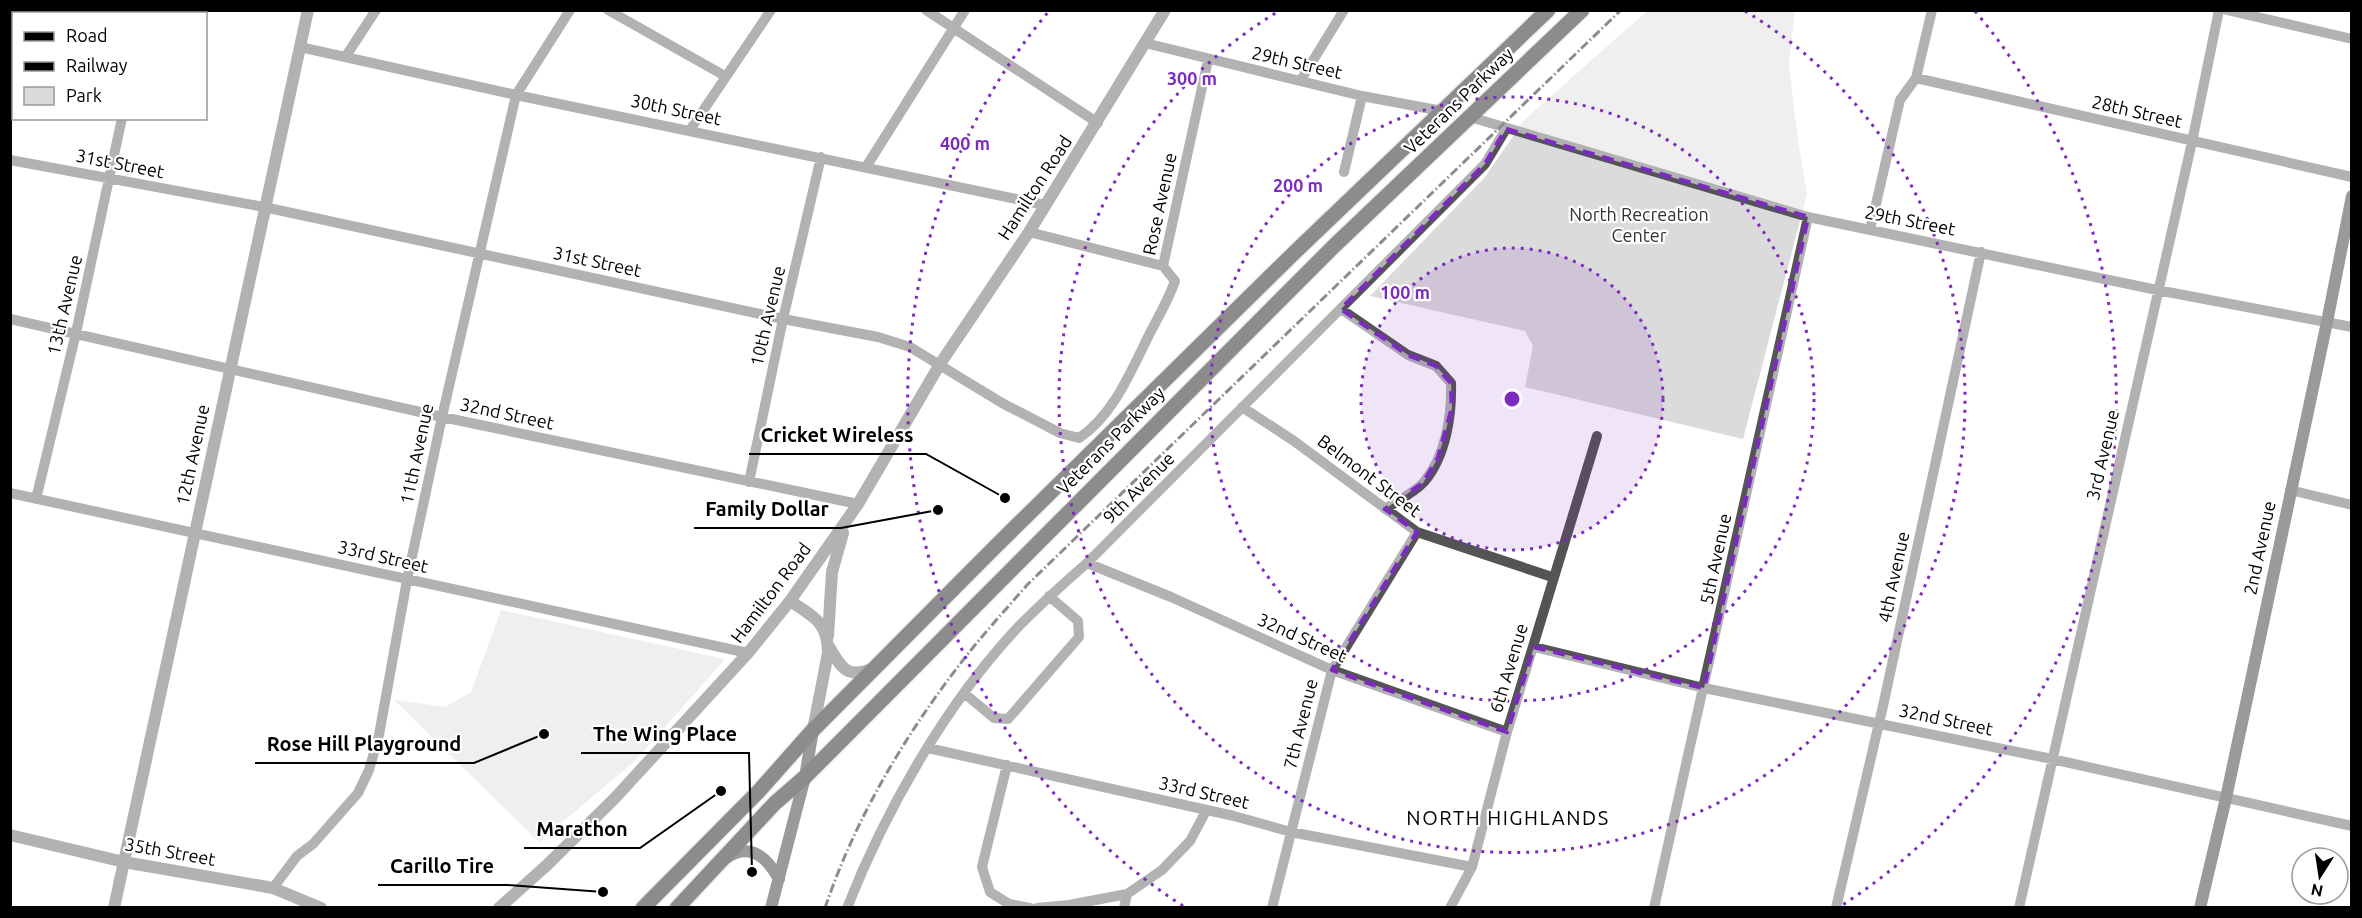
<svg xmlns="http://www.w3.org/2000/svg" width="2362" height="918" viewBox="0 0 2362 918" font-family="Ubuntu,sans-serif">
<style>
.green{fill:#dbdbdb}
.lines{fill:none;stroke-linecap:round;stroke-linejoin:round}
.primary-casing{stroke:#dbdbdb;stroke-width:18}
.minor{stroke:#545454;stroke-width:10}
.tertiary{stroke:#545454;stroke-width:12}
.secondary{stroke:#212121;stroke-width:12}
.primary{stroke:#000;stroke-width:15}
.rail{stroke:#000;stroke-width:3;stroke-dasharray:9 3 1.5 3;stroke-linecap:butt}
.marked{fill:none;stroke:#7b2cbf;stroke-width:4.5;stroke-dasharray:12 8;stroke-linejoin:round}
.ring{fill:none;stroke:#7b2cbf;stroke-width:3;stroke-dasharray:3 6}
.labels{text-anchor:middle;stroke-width:4.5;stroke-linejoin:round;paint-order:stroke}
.street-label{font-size:18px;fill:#000;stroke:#fff}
.park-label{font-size:18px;fill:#323232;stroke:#fff}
.neighbourhood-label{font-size:20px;letter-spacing:1.5px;fill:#000;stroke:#fff}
.centre{fill:#7b2cbf;stroke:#fff;stroke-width:3}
.ring-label{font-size:18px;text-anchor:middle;font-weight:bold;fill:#7b2cbf;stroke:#fff;stroke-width:4.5;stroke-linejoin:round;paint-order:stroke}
.leader{fill:none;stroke:#000;stroke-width:2}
.callout-dot{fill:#000;stroke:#fff;stroke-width:2}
.callout-label{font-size:20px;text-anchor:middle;font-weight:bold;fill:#000;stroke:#fff;stroke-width:4.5;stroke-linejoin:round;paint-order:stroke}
</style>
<rect width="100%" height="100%" fill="#fff"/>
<path class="green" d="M1647 11H1795L1789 65 1798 141 1807 194 1743 439 1525 387 1533 346 1525 331 1370 296 1485 177 1524 120Z
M501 610 725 659 635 761 539 842 394 700 445 707 471 692Z"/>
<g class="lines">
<defs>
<path id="primary" d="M643 908 758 792 813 730 995 547 1296 251 1548 10
M677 908 775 803 805 777 1333 247 1582 10"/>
</defs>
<use href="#primary" class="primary-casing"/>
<path class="minor" d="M608 10 725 76
M926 10 1098 123
M2227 10 2352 39
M142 14 143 10
M1145 43 1362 96 1442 111
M300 47 516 95 1045 205
M346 56 376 10
M10 61 14 62
M1916 78 2352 177
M1301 80 1344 10
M1470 117 1808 217 2157 290 2352 327
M690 130 771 10
M10 160 264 207 783 319 878 337 910 347 1002 403 1060 433 1079 438C1113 416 1131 371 1149 335 1158 317 1168 301 1175 281L1163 266 1208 60
M866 167 965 10
M1344 172 1362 96
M1870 230 1900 100 1916 78 1932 10
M1029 232 1163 266
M1341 309 1408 355 1436 366 1451 383C1452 415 1446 456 1424 482 1414 493 1397 501 1385 509
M10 319 442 417 858 504
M1242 407 1294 441 1417 532 1552 577
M749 482 783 319 821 157
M2290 490 2352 505
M10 493 748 653
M36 499 76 333 122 118
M1087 563 1171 597 1332 670 1507 732
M1534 647 1704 688 2052 759 2352 826
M964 693 994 718 1008 719 1079 637 1078 621 1049 596
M928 748 1234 816 1291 832 1472 867
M1007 765 982 867 990 892 1009 904 1030 908
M273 888 297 856 313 844 358 793 369 770 379 735 407 580 442 417 516 95 570 10
M847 908C886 809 947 702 1020 625 1042 603 1064 583 1087 563L1485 164 1506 129
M1037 908 1069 905 1127 894
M1124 908 1127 894 1162 870 1190 841 1206 811
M1272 908 1332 670 1417 532
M1450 908 1472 867 1507 732 1597 436
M1654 908 1808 217
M1836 908 1883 706 1981 252
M2019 908 2192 142 2219 10"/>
<path class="tertiary" d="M790 601C813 616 828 622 828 653L813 730
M828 636 832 572 843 533
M828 645C841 667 846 680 874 668
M10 835 124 862 273 888 321 908
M114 908 308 10
M499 908 547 865 615 798 748 653 790 601 858 504 940 364 1029 232 1165 10"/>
<path class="secondary" d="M726 858C750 842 767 857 779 879
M771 908 805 777 813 730
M2200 908 2226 798 2327 322 2352 196"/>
<use href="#primary" class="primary"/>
<path class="rail" d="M825 908C856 816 908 730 967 655 986 631 1007 608 1027 585L1621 10"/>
</g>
<path d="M0 0H2362V918H0ZM1506 129 1808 217 1704 688 1534 647 1507 732 1332 670 1417 532 1385 509 1423 483 1438 458 1452 408 1451 383 1436 366 1408 355 1341 309 1485 164Z" fill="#fff" fill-opacity=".55" fill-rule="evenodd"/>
<path class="marked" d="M1506 129 1808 217 1704 688 1534 647 1507 732 1332 670 1417 532 1385 509 1423 483 1438 458 1452 408 1451 383 1436 366 1408 355 1341 309 1485 164Z"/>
<circle cx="1512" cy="399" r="151" fill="#7b2cbf" fill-opacity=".12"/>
<g class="ring">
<circle cx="1512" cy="399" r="151"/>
<circle cx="1512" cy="399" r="302"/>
<path d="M1745 11A453 453 0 1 1 1279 11"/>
<path d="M1183 906A604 604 0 0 1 1049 11M1975 11A604 604 0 0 1 1841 906"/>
</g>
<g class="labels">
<g class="street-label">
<text transform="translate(1297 63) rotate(13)" y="6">29th Street</text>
<text transform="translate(1459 101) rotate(-44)" y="6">Veterans Parkway</text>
<text transform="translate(676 110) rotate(12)" y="6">30th Street</text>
<text transform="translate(2137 112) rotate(13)" y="6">28th Street</text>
<text transform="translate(120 164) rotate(11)" y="6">31st Street</text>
<text transform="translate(1035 188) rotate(-57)" y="6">Hamilton Road</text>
<text transform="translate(1160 204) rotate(-78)" y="6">Rose Avenue</text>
<text transform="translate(1910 221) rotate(11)" y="6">29th Street</text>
<text transform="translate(597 262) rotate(12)" y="6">31st Street</text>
<text transform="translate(65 305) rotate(-77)" y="6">13th Avenue</text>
<text transform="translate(768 316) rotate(-77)" y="6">10th Avenue</text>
<text transform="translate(507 414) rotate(12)" y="6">32nd Street</text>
<text transform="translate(1111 441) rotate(-45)" y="6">Veterans Parkway</text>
<text transform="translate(417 454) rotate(-78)" y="6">11th Avenue</text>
<text transform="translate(193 455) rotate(-78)" y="6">12th Avenue</text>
<text transform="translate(2103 455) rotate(-77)" y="6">3rd Avenue</text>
<text transform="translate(1369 476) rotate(37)" y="6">Belmont Street</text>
<text transform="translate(1139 488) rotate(-45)" y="6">9th Avenue</text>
<text transform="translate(2260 548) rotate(-78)" y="6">2nd Avenue</text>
<text transform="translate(383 557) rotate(13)" y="6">33rd Street</text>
<text transform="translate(1716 559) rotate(-78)" y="6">5th Avenue</text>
<text transform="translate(1894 577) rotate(-78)" y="6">4th Avenue</text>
<text transform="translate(771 593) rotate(-53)" y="6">Hamilton Road</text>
<text transform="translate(1302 638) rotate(24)" y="6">32nd Street</text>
<text transform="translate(1509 668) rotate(-73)" y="6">6th Avenue</text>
<text transform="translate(1946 720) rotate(12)" y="6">32nd Street</text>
<text transform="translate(1301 724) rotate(-76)" y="6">7th Avenue</text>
<text transform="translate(1204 793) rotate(13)" y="6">33rd Street</text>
<text transform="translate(170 852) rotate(10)" y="6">35th Street</text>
</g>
<g class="park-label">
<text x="1639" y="221">North Recreation<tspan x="1639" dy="21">Center</tspan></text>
</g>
<g class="neighbourhood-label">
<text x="1508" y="825">NORTH HIGHLANDS</text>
</g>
</g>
<circle cx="1512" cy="399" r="9" class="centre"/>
<g class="ring-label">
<text x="1192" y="85">300 m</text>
<text x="965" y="150">400 m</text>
<text x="1298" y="192">200 m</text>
<text x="1405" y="299">100 m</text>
</g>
<path class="leader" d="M1005 498L926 454H749M938 510L841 528H694M752 872L749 753H581M544 734L474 763H255M721 791L640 848H524M603 892L507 885H378"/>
<g class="callout-dot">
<circle cx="1005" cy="498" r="6"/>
<circle cx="938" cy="510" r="6"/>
<circle cx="752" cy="872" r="6"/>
<circle cx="544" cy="734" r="6"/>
<circle cx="721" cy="791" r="6"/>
<circle cx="603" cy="892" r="6"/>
</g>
<g class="callout-label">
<text x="837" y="442">Cricket Wireless</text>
<text x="767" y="516">Family Dollar</text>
<text x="665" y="741">The Wing Place</text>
<text x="364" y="751">Rose Hill Playground</text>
<text x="582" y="836">Marathon</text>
<text x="442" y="873">Carillo Tire</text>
</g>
<rect width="2362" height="918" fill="none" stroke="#000000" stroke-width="24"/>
<rect x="12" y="12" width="195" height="108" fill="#ffffff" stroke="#999999" stroke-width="1.5"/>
<rect x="24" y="32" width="30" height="9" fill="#000000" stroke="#999999" stroke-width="1.5"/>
<text x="66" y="42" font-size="18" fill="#000000">Road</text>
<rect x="24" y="62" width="30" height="9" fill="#000000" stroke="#999999" stroke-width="1.5"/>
<text x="66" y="72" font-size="18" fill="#000000">Railway</text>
<rect x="24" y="87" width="30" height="18" fill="#dbdbdb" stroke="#999999" stroke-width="1.5"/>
<text x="66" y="102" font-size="18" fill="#000000">Park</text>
<g transform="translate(2320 876) rotate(192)"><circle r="28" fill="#ffffff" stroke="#999999" stroke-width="1.5"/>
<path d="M0-4.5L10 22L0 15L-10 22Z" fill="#000000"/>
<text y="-9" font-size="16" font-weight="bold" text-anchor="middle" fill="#000000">N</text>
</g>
</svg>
